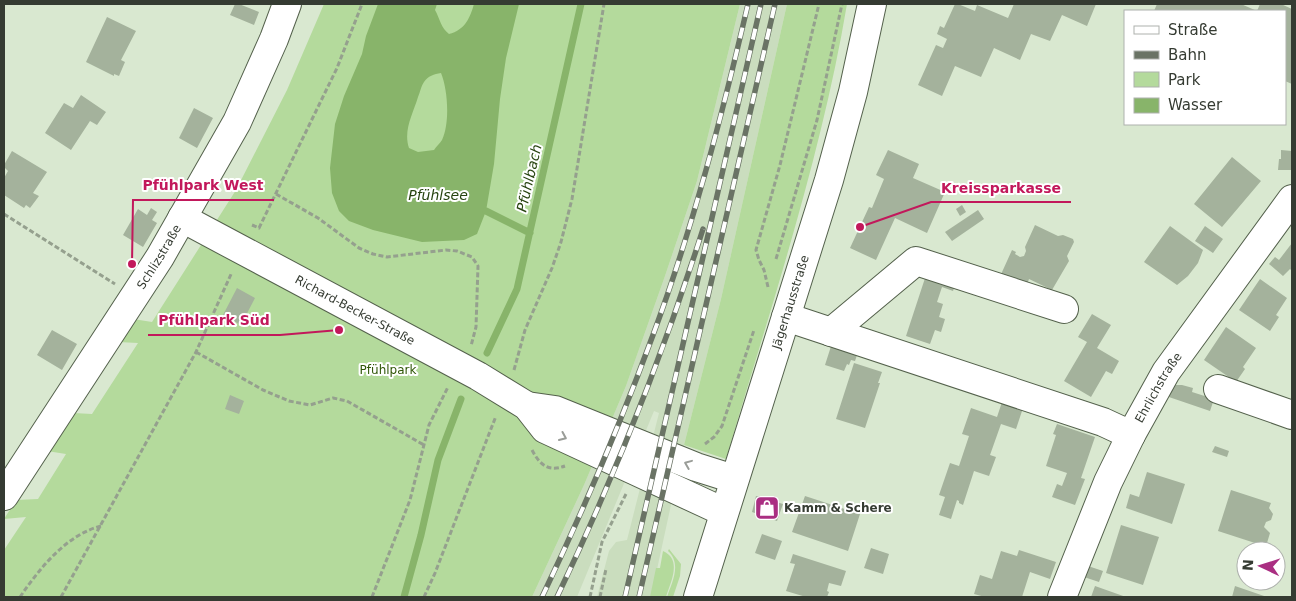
<svg xmlns="http://www.w3.org/2000/svg" width="1296" height="601" viewBox="0 0 1296 601" font-family="'DejaVu Sans',sans-serif">
<style>
.built{fill:#caddbe}
.green{fill:#b4da9c}
.water{fill:#88b46a;fill-rule:evenodd}
.lines{fill:none;stroke-linecap:round;stroke-linejoin:round}
.stream{stroke:#88b46a;stroke-width:7}
.building{fill:#a4b29c}
.minor-casing{stroke:#54614c;stroke-width:30}
.path{stroke:#95a08e;stroke-width:3;stroke-dasharray:5 2.5;stroke-linecap:butt}
.minor{stroke:#fff;stroke-width:28}
.rail-casing{stroke:#6a7365;stroke-width:5.5}
.rail{stroke:#fff;stroke-width:4;stroke-dasharray:11;stroke-linecap:butt}
.oneway{stroke:#9a9d98}
.labels{text-anchor:middle;stroke-width:4;stroke-linejoin:round;paint-order:stroke}
.street-label{font-size:12px;fill:#353b32;stroke:#fff}
.park-label{font-size:12px;fill:#2f5606;stroke:#fff}
.poi-label{font-size:12px;font-weight:bold;fill:#353b32;stroke:#fff;text-anchor:start}
.water-label{font-size:14px;font-style:italic;fill:#27430f;stroke:#fff}
.leader{fill:none;stroke:#c2185b;stroke-width:2}
.callout-dot{fill:#c2185b;stroke:#fff;stroke-width:2}
.callout-label{font-size:14px;text-anchor:middle;font-weight:bold;fill:#c2185b;stroke:#fff;stroke-width:4;stroke-linejoin:round;paint-order:stroke}
</style>
<rect width="100%" height="100%" fill="#d9e8d0"/>
<path class="built" d="M740 4H787L721 299 684 445 651 597H597L609 551 616 542 627 540 659 413 654 411 577 597H532L584 485 626 386 665 276 697 181Z"/>
<path class="green" d="M324 4H740L697 181 665 276 626 386 584 485 532 597H4V550L26 517 4 519 16 500 38 499 66 454 47 451 73 413 92 414 138 343 118 342 133 319 152 322 236 190 287 90Z
M787 4H847C821 159 770 309 726 459L684 445 721 299Z
M669 549 681 564 680 576 673 597H667C672 582 682 564 668 551Z
M663 551C683 560 670 583 666 597H650L656 568H660Z"/>
<path class="water" d="M378 4H437L435 10C440 19 441 28 449 34 465 30 470 18 474 4H519L506 58 500 99 494 164 486 211 477 234 464 240 422 242 373 230 349 221 339 211 332 193 330 168 335 124 344 96 362 54 366 36ZM441 73C448 90 450 123 442 140 440 143 436 147 434 150L418 152 409 148C403 130 413 114 418 97 420 93 421 86 424 82 428 76 434 74 441 73Z"/>
<g class="lines">
<path class="stream" d="M486 211 530 233
M487 353 517 289 581 4
M404 597 421 535 438 460 461 399"/>
</g>
<path class="building" d="M235 4H239L259 12 254 25 230 15Z
M955 4H958L975 11 977 5 1008 18 1014 4H1096L1087 26 1062 15 1050 41 1031 34 1020 60 994 48 981 77 955 66 942 96 918 85 936 45 943 48 947 39 937 34 940 26 944 28Z
M1157 4H1241L1257 11 1260 4H1281L1292 9V84L1285 81V11H1154Z
M107 17 136 31 121 60 125 62 119 76 114 74V76L86 62Z
M81 95 106 112 97 125 90 121 71 150 45 133 64 103 73 108Z
M194 108 213 118 197 148 179 138Z
M888 150 919 164 913 178 945 192 927 233 895 218 876 260 850 248 869 207 872 208 884 179 876 175Z
M1281 150 1292 151V170H1278L1279 159H1281Z
M12 151 47 172 33 193 39 196 30 208 26 205 24 208 4 195V178L8 171 4 167V165Z
M1232 157 1261 181 1222 227 1194 204Z
M962 205 966 212 960 216 956 209Z
M151 208 157 212 152 220 157 223 143 247 123 235 138 209 147 215Z
M978 210 984 219 952 241 945 232Z
M1035 225 1058 236 1063 235 1073 239 1074 242 1067 256 1069 261 1052 290 1029 279 1025 290 998 281 1012 250 1016 252 1015 254 1020 257 1024 256 1026 251 1025 247Z
M1170 226 1203 250 1198 263 1188 276 1177 285 1144 262Z
M1205 226 1223 239 1213 253 1195 241Z
M1292 243V271L1290 269 1283 276 1269 264 1275 257 1279 260Z
M928 269 957 280 953 291 942 287 937 302 943 304 939 317 945 319 941 332 935 330 930 344 906 336Z
M1260 279 1287 298 1276 315 1279 317 1270 331 1239 310Z
M237 288 255 298 241 325 223 315Z
M1092 314 1111 325 1097 348 1119 361 1112 374 1106 371 1091 397 1064 381 1087 342 1078 337Z
M1226 327 1256 348 1243 367 1245 369 1236 382 1204 360Z
M52 330 77 344 62 370 37 355Z
M833 340 859 349 855 361 851 360 849 365 847 364 844 371 825 365Z
M854 363 882 372 878 383H880L865 428 836 419Z
M1170 385H1182L1193 388 1192 392 1214 399 1210 411 1163 395Z
M230 395 244 401 239 414 225 409Z
M1003 399 1024 405 1016 429 1001 424 990 455 996 457 989 476 974 471 963 505 959 503V501L957 500 951 519 939 515 945 497 939 495 950 463 959 466 969 436 962 434 971 408 997 417Z
M1057 424 1095 437 1081 478 1085 479 1075 505 1052 497 1057 484 1062 486 1067 473 1046 466 1056 435 1053 434Z
M1215 446 1229 451 1227 457 1212 452Z
M1147 472 1185 484 1172 524 1126 508 1130 494 1139 497Z
M1231 490 1271 503 1269 508 1273 514 1271 520 1266 522 1264 527 1270 533 1267 543 1276 547 1275 551H1257L1255 543 1218 531Z
M756 496 783 504 777 521 752 512Z
M805 496 860 514 848 551 792 532Z
M1121 525 1159 537 1143 585 1106 573Z
M762 534 782 541 775 560 755 553Z
M871 548 889 554 883 574 864 568Z
M1019 550 1056 562 1050 579 1030 572 1022 597H985L974 594 980 575 992 579 1001 551 1017 556Z
M793 554 846 571 841 586 829 583 827 591 829 592 827 597H806L786 591 795 564 790 563Z
M1085 565 1103 571 1099 582 1081 576Z
M1095 586 1126 597H1091Z
M1235 586 1267 597H1232Z"/>
<g class="lines">
<defs>
<g id="minor">
<path id="s1" d="M182 218 478 376 527 406 545 429 724 512"/>
<path d="M786 317 1103 422 1131 435"/>
<path d="M831 332 916 261 1064 309"/>
<path d="M1218 389 1292 415"/>
<path d="M527 406 555 410 696 467 734 479"/>
<path id="s2" d="M4 496 160 257 237 122 274 39 287 4"/>
<path id="s3" d="M698 597 829 180 853 92 872 4"/>
<path id="s4" d="M1062 597 1108 482 1131 435 1166 372 1292 199"/>
</g>
</defs>
<use href="#minor" class="minor-casing"/>
<path class="path" d="M276 194 318 218 359 248 373 254 387 257 446 250 457 251 472 257 478 266 476 327 471 346
M4 214 115 284
M252 225 259 228 337 68 362 4
M776 259 817 120 842 4
M768 287 764 270 759 260 756 250 780 165 819 4
M196 352 263 390 289 401 310 405 333 398 347 401 424 445
M514 370 525 330 552 268 561 242 572 199 604 4
M705 444 714 437 722 426 754 330
M532 450C540 465 548 472 565 466
M20 597C40 568 66 535 101 526
M61 597 196 352 232 272
M372 597 410 500 429 425 448 387
M424 597 435 573 496 416
M590 597 602 542 626 494
M600 597 606 569"/>
<use href="#minor" class="minor"/>
<defs>
<path id="rail" d="M542 597C583 511 620 425 653 335 693 227 722 116 748 4
M557 597C614 478 663 355 703 229
M625 597 761 4
M639 597 775 4"/>
</defs>
<use href="#rail" class="rail-casing"/>
<use href="#rail" class="rail"/>
</g>
<defs><path id="oneway-chevron" d="M-2-3.5L2.5 0L-2 3.5" fill="none" stroke-width="1.6" stroke-linecap="round" stroke-linejoin="round" transform="scale(1.25)"/></defs>
<g class="oneway">
<use href="#oneway-chevron" transform="translate(563 437) rotate(24)"/>
<use href="#oneway-chevron" transform="translate(688 464) rotate(-158)"/>
</g>
<defs>
<symbol id="shop-square" viewBox="-11 -11 22 22"><rect x="-9" y="-9" width="18" height="18" rx="4" fill="#aa2f82" stroke="#fff"/><path d="M-5-2.5h2.3a2.7 3.5 0 0 1 5.4 0H5L5.5 6h-11ZM-1.5-2.5h3a1.5 2.3 0 0 0-3 0Z" fill="#fff"/></symbol>
</defs>
<g fill-rule="evenodd">
<use href="#shop-square" x="753" y="494" width="28" height="28"/>
</g>
<g class="labels">
<g class="street-label">
<text dy="4" stroke="none"><textPath href="#s2" startOffset="285">Schlizstraße</textPath></text>
<text dy="4" stroke="none"><textPath href="#s3" startOffset="309">Jägerhausstraße</textPath></text>
<text dy="4" stroke="none"><textPath href="#s1" startOffset="196">Richard-Becker-Straße</textPath></text>
<text dy="4" stroke="none"><textPath href="#s4" startOffset="231">Ehrlichstraße</textPath></text>
</g>
<g class="park-label">
<text x="388" y="374">Pfühlpark</text>
</g>
<g class="poi-label">
<text x="784" y="512">Kamm &amp; Schere</text>
</g>
<g class="water-label">
<text transform="translate(529 178) rotate(-77)" y="5">Pfühlbach</text>
<text x="438" y="200">Pfühlsee</text>
</g>
</g>
<path class="leader" d="M132 264L133 200H274M860 227L931 202H1071M339 330L280 335H148"/>
<g class="callout-dot">
<circle cx="132" cy="264" r="5"/>
<circle cx="860" cy="227" r="5"/>
<circle cx="339" cy="330" r="5"/>
</g>
<g class="callout-label">
<text x="203" y="190">Pfühlpark West</text>
<text x="1001" y="193">Kreissparkasse</text>
<text x="214" y="325">Pfühlpark Süd</text>
</g>
<rect width="1296" height="601" fill="none" stroke="#353b32" stroke-width="10"/>
<rect x="1124" y="10" width="162" height="115" fill="#ffffff" stroke="#aeb1ad"/>
<rect x="1134" y="26" width="25" height="8" fill="#ffffff" stroke="#aeb1ad"/>
<text x="1168" y="35" font-size="15" fill="#353b32">Straße</text>
<rect x="1134" y="51" width="25" height="8" fill="#6a7365" stroke="#aeb1ad"/>
<text x="1168" y="60" font-size="15" fill="#353b32">Bahn</text>
<rect x="1134" y="72" width="25" height="15" fill="#b4da9c" stroke="#aeb1ad"/>
<text x="1168" y="85" font-size="15" fill="#353b32">Park</text>
<rect x="1134" y="98" width="25" height="15" fill="#88b46a" stroke="#aeb1ad"/>
<text x="1168" y="110" font-size="15" fill="#353b32">Wasser</text>
<g transform="translate(1261 566) rotate(274)"><circle r="24" fill="#ffffff" stroke="#aeb1ad"/>
<path d="M0-4L9 19L0 12L-9 19Z" fill="#aa2f82"/>
<text y="-8" font-size="14" font-weight="bold" text-anchor="middle" fill="#353b32">N</text>
</g>
</svg>
